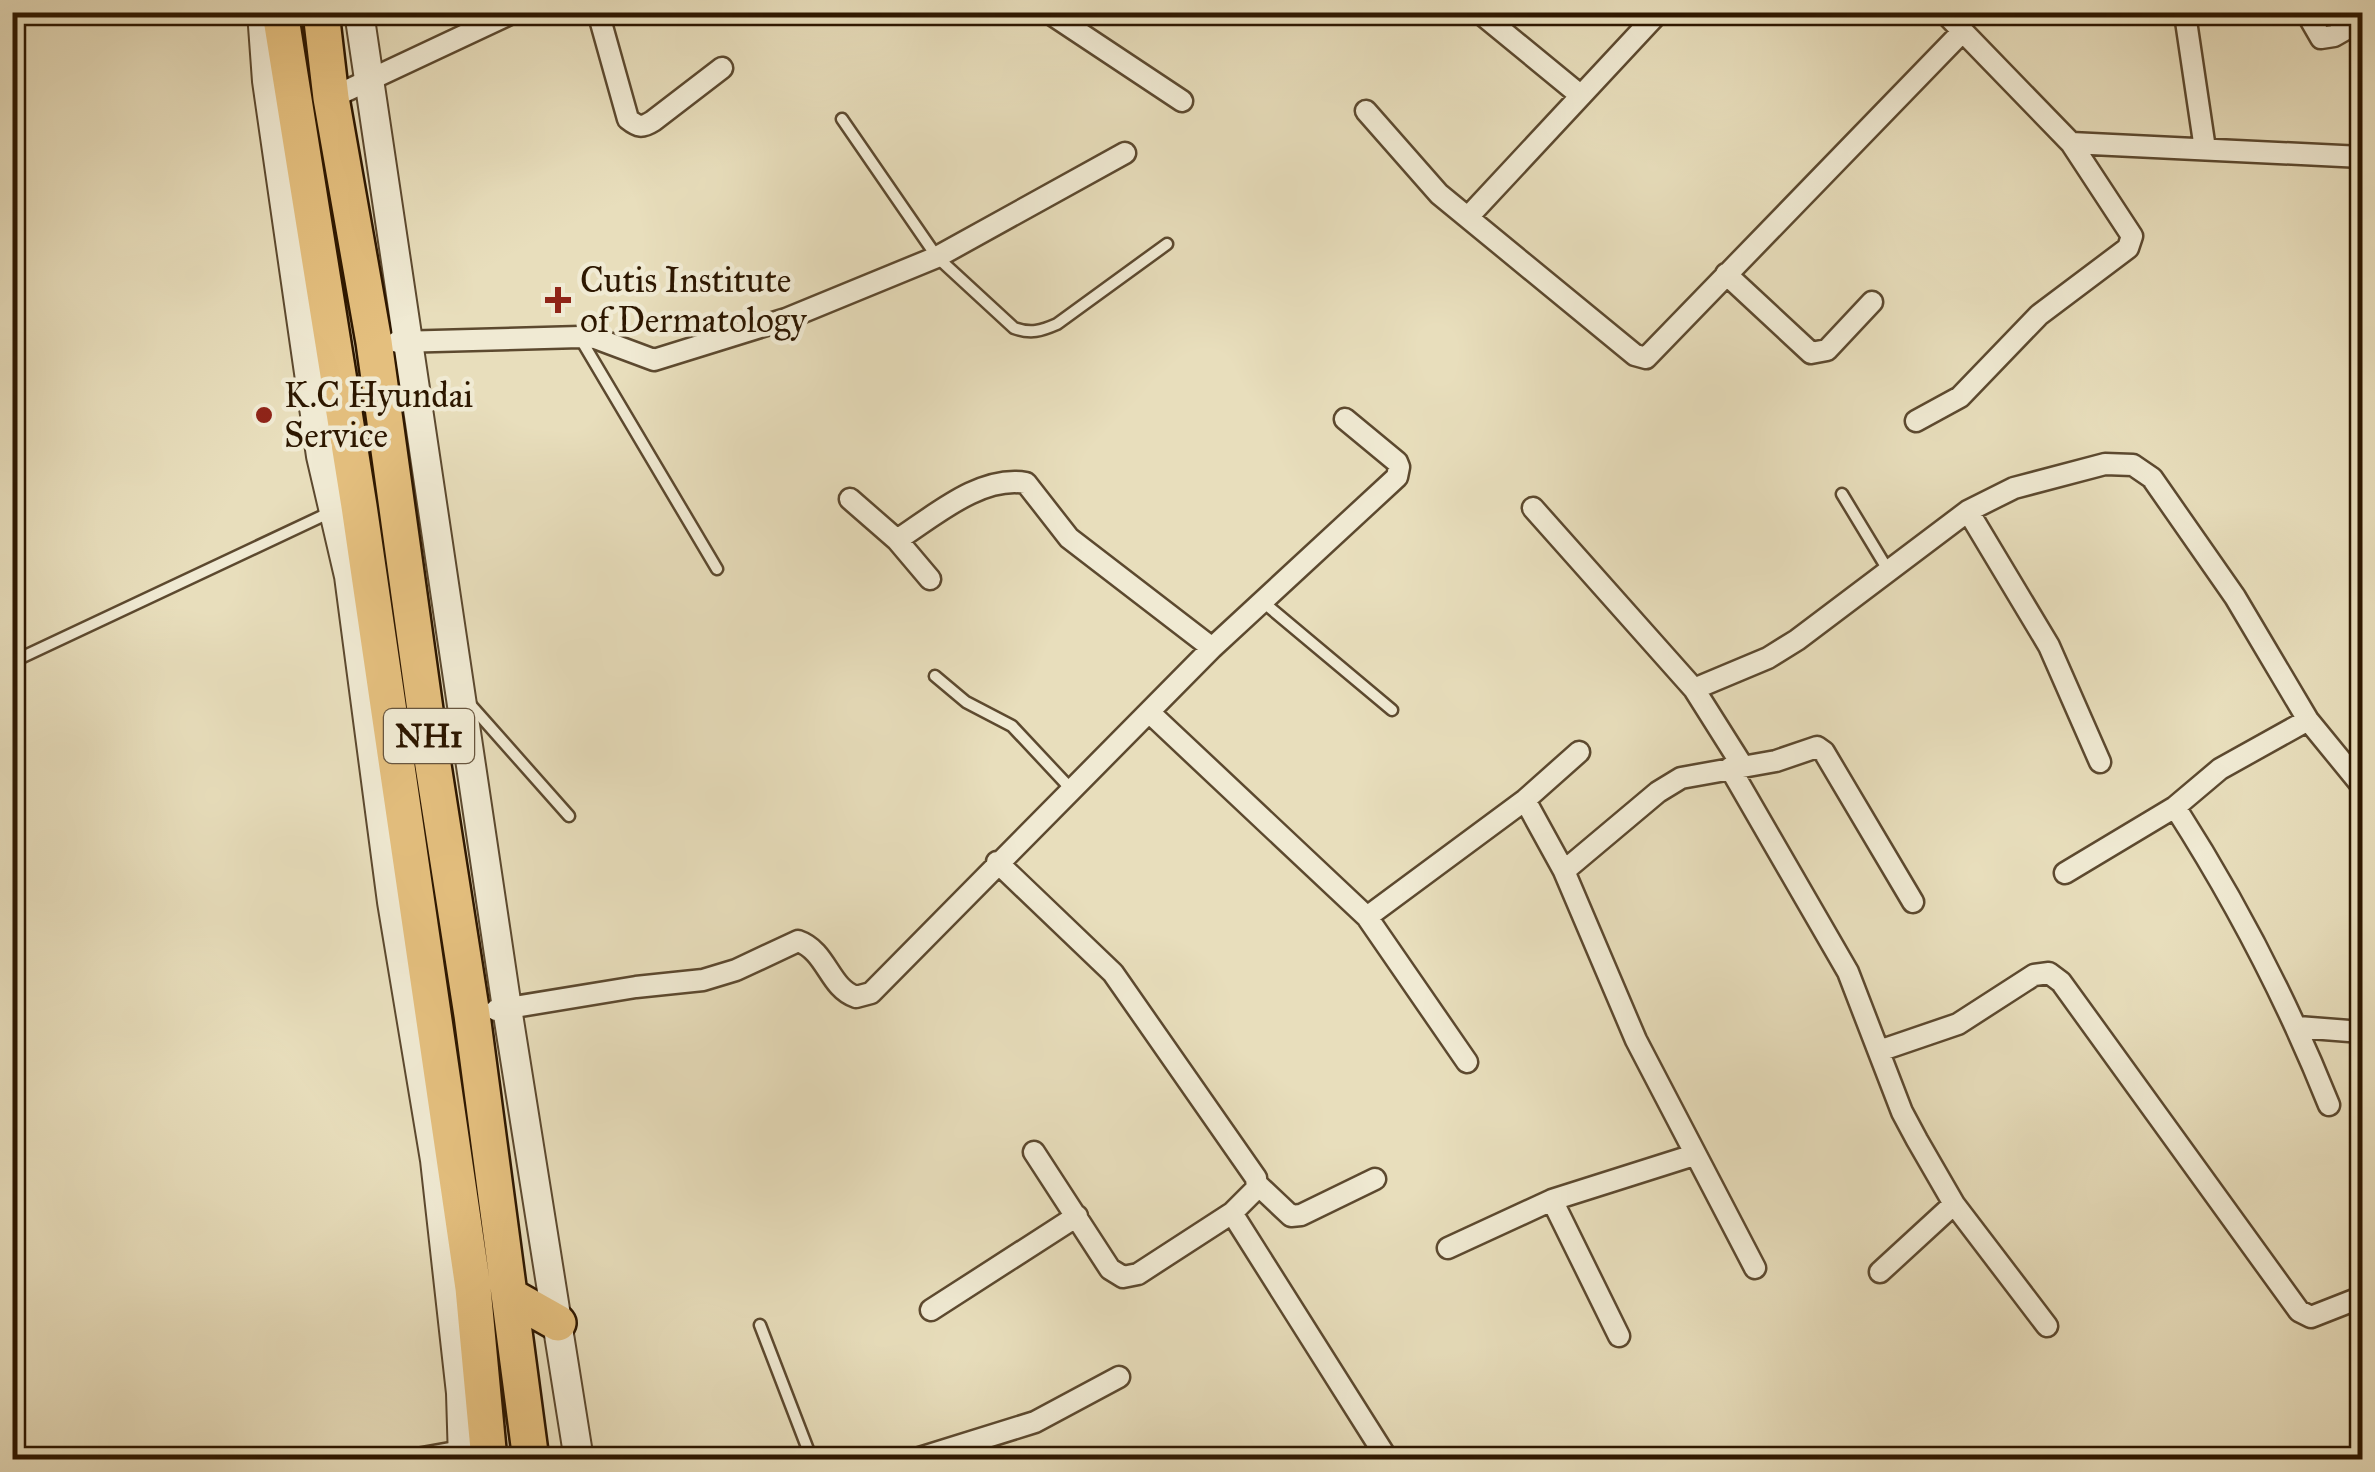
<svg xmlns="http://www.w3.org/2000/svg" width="2375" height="1472" viewBox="0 0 2375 1472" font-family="'IM FELL Great Primer',serif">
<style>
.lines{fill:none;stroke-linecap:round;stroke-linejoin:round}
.service-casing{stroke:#5c492f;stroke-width:15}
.minor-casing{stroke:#5c492f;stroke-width:25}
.tertiary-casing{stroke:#5c492f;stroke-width:32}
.trunk-casing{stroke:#2d1700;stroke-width:40}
.service{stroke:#f0ead3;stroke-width:10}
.minor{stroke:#f0ead3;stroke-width:20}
.tertiary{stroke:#f0ead3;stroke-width:28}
.trunk{stroke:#e4bf7e;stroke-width:35}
.poi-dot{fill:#8f2418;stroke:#f0ead3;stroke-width:4}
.labels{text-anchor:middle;stroke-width:9;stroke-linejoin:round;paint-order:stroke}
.shield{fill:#f0ead3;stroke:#68563f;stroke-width:2.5}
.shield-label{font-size:32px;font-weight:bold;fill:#2d1700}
.poi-label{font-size:35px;fill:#2d1700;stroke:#f0ead3;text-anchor:start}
</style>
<rect width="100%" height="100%" fill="#e8debc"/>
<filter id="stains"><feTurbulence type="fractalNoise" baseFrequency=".002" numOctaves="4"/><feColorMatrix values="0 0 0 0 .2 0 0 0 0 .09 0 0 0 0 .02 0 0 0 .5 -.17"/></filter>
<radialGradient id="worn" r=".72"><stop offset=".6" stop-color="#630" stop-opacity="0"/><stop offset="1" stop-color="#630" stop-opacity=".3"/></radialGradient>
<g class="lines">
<defs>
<path id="service" d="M600 18 615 12
M842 119 937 257 1014 328C1031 334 1041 331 1057 324L1167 244
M580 338 717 569
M1842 494 1888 570
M1263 602 1392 710
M12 662 333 511
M935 676 966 702 1012 726 1071 789
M468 702 569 816
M760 1325 812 1460
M384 1460 462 1446"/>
<path id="minor" d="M598 12 628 119C638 127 642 128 653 121L722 68
M1048 12 1182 101
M1479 12 1580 95
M2306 12 2321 38 2334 36 2362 20
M2186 21 2205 149
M331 98 514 12
M1366 111 1439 194 1635 355 1646 358 1961 33
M2071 143 2362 157
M1468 217 1659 12
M1726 274 1811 353 1827 350 1872 302
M397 342 580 337 595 338 654 360 786 319 937 257 1125 153
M1916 421 1960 397 2039 315 2128 248 2132 236 2071 143 1944 12
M850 499 897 540 930 579
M1533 508 1694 689 1742 765
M1968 511 2049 646 2100 762
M897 540C933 517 980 475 1026 483L1069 538 1212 648
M1694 689 1768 658 1797 640 1968 511 2014 488 2105 464 2133 465 2152 478 2235 597 2308 720 2362 786
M1149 712 1367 917 1467 1062
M1730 768 1848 972 1902 1112 1917 1140 1954 1204 2047 1326
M1525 800 1564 871 1636 1040 1755 1268
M2175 807C2236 902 2287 1000 2329 1105
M997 862 1113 973 1256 1178 1257 1188 1232 1213 1138 1274 1123 1277 1110 1269 1034 1152
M1564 871 1658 792 1681 778 1776 761 1817 747 1824 752 1913 902
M2065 873 2175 807 2220 769 2308 720
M1367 917 1525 800 1579 752
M496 1010 636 987 703 980 736 970 798 941C827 951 829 988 856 997L871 993 1212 648 1397 477 1399 467 1397 462 1345 419
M2298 1027 2362 1032
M1879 1051 1958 1024 2034 975 2049 973 2061 982 2299 1311 2311 1317 2362 1297
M1257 1184 1291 1216 1301 1215 1375 1179
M1552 1200 1619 1336
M1232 1213 1388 1460
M1448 1248 1552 1200 1694 1155
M1880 1272 1954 1204
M931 1310 1077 1216
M913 1460 1035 1422 1119 1377"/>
<path id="tertiary" d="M262 12 267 81 321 456 349 576 392 902 435 1160 461 1393 463 1460
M359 12 507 1008 579 1460"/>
<path id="trunk" d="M280 12 359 506 473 1288 489 1460
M321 12 331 98 374 342 430 746 472 1015 531 1460
M510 1296 558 1323"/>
</defs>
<use href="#service" class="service-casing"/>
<use href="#minor" class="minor-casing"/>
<use href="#tertiary" class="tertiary-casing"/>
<use href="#trunk" class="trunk-casing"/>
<use href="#service" class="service"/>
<use href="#minor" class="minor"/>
<use href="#tertiary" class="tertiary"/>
<use href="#trunk" class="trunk"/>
</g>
<g class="poi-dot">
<path d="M553 285h10v10h10v10h-10v10h-10v-10h-10v-10h10z"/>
<circle cx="264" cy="415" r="10"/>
</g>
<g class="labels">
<rect class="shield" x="384" y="709" width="90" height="54" rx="8"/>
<g class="shield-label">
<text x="429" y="747">NH1</text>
</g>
<g class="poi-label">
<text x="580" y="292">Cutis Institute<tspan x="580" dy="40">of Dermatology</tspan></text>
<text x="284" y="407">K.C Hyundai<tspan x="284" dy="40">Service</tspan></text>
</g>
</g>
<rect width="2375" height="1472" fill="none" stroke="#e8debc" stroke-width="50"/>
<rect x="15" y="15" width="2345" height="1442" fill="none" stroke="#2d1700" stroke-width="5"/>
<rect x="25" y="25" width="2325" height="1422" fill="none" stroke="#2d1700" stroke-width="2.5"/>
<rect width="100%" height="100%" filter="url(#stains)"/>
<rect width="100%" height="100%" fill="url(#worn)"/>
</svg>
